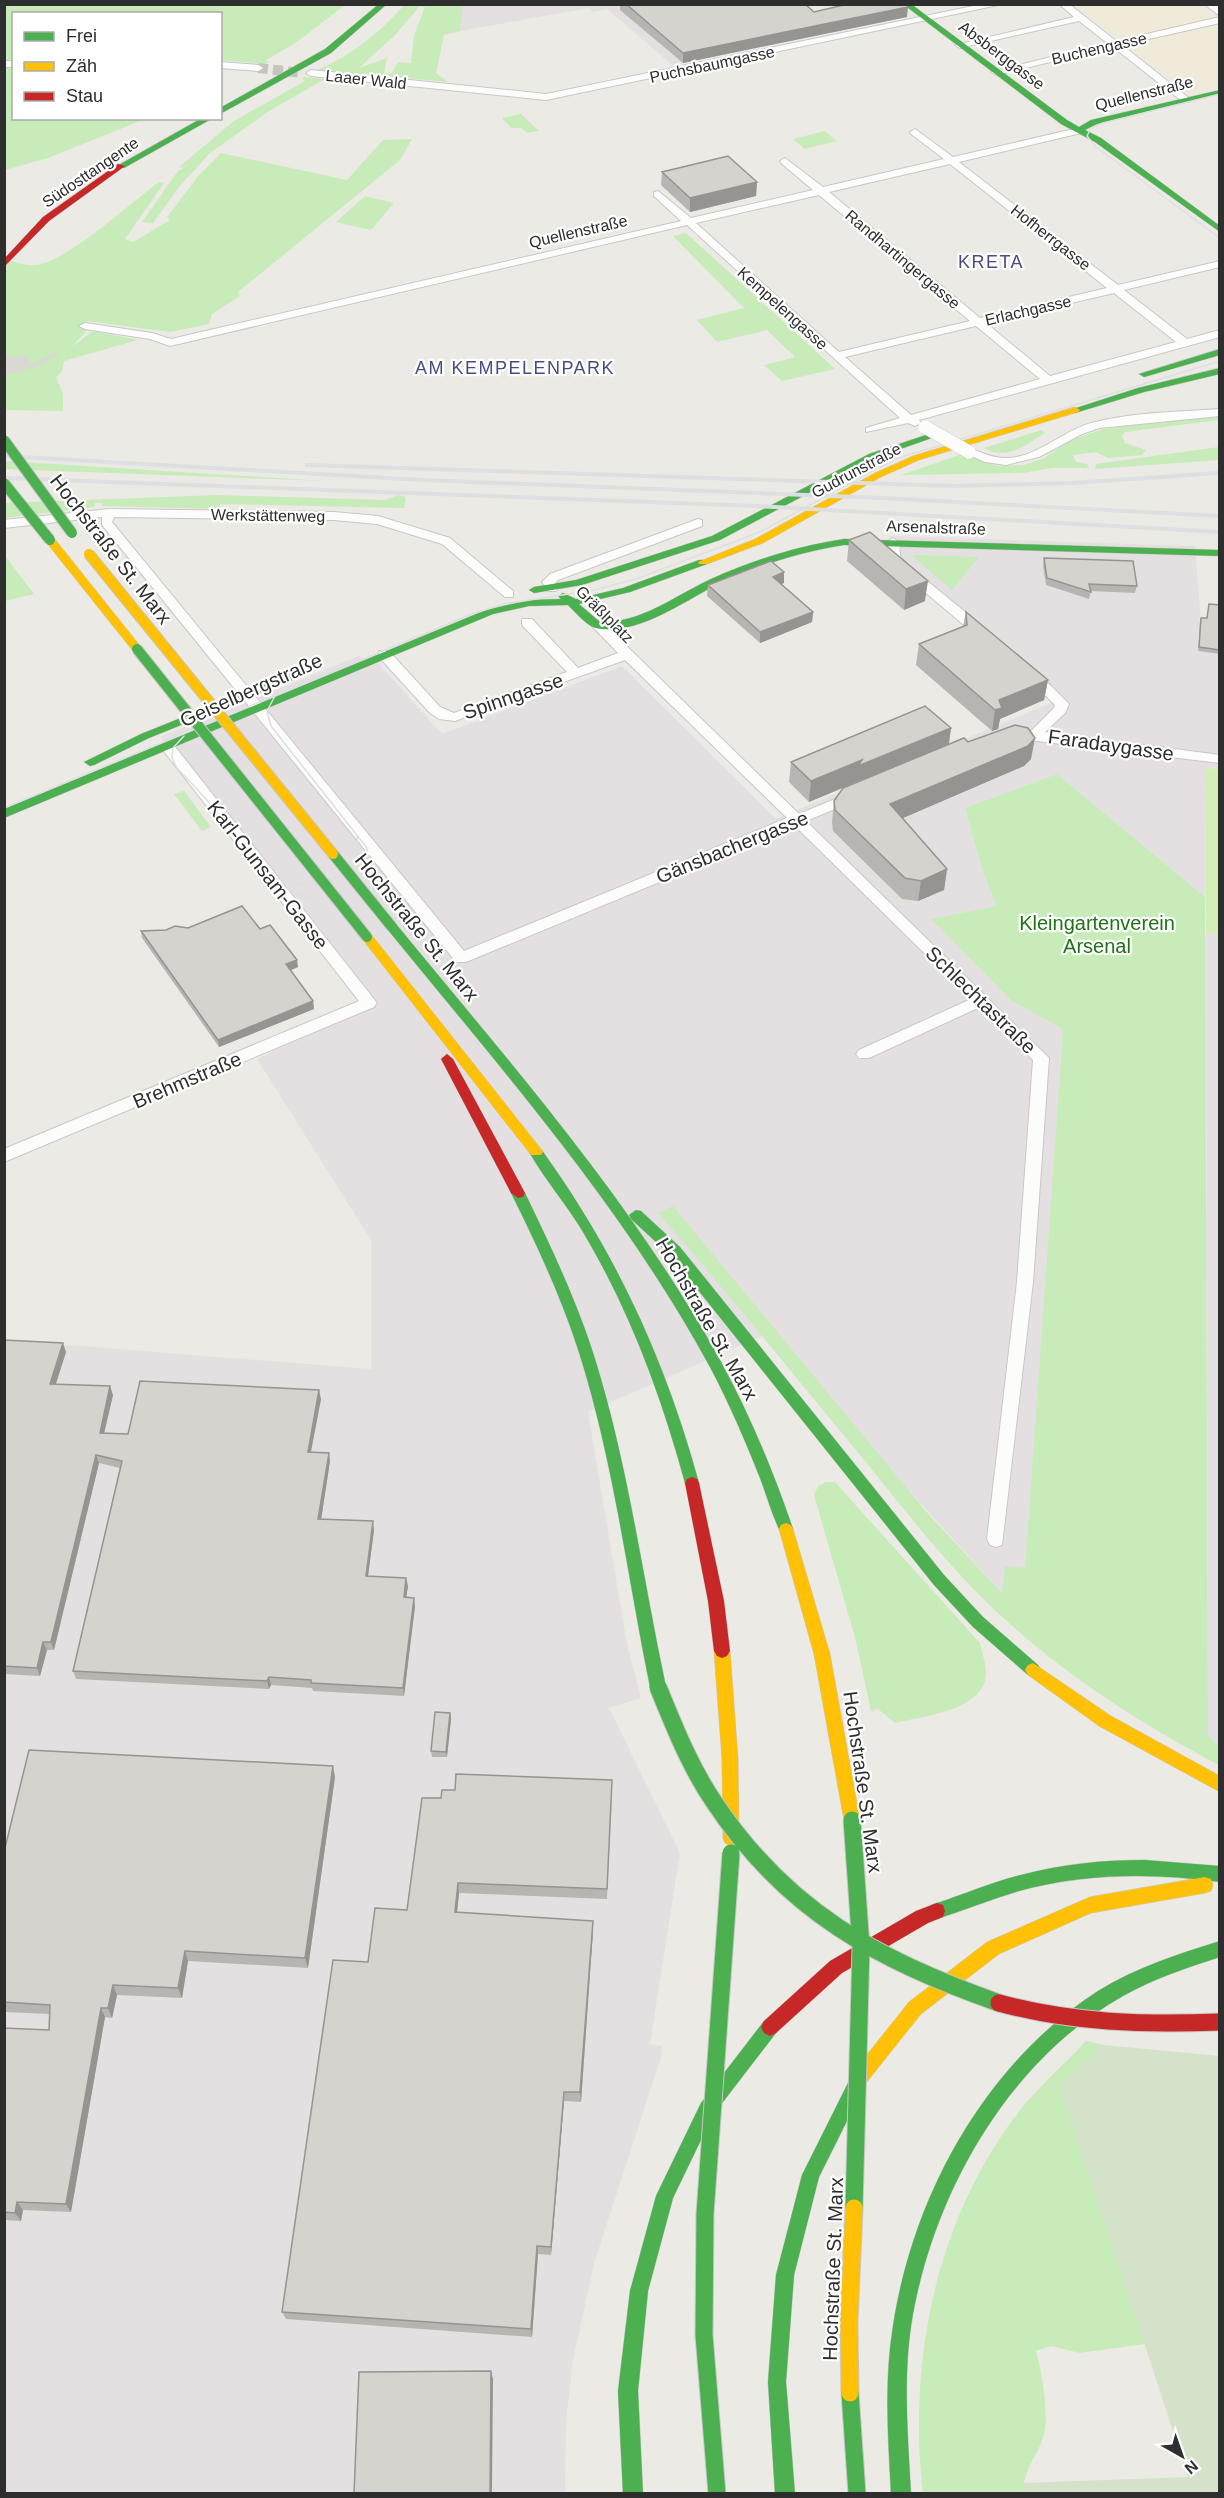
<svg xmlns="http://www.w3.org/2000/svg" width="1224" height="2498" viewBox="0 0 1224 2498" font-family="Helvetica,sans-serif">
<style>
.industrial{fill:#e4e0e2}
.education{fill:#efebd8}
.green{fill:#c8ebba;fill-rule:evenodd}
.cemetery{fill:#d5e2ca}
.pitch{fill:#d3efb7}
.plaza{fill:#dad8d2}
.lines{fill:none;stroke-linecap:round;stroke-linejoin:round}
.street-tunnel{stroke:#c6c4c0;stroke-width:10;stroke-dasharray:10 5;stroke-linecap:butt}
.street-casing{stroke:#c9c8c9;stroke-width:2}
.fast-casing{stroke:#c9c8c9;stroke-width:1}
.slow-casing{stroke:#c9c8c9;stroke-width:1}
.jam-casing{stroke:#c9c8c9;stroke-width:1}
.street{fill:#fcfcfb;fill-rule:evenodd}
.fast{fill:#4caf50;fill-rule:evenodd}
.slow{fill:#ffc107;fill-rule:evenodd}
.jam{fill:#c62828;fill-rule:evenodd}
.tram{stroke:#dedfe1;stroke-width:1.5}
.rail{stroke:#dedfe1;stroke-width:4}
.street-bridge-casing{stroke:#c9c8c9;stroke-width:14;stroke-linecap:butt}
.fast-bridge-far1-casing{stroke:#c6c6c4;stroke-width:12;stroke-linecap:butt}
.fast-bridge-casing{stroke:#c6c6c4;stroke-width:19;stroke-linecap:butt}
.slow-bridge-far1-casing{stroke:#c6c6c4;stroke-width:12;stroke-linecap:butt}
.slow-bridge-casing{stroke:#c6c6c4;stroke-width:19;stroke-linecap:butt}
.jam-bridge-casing{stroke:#c6c6c4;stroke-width:19;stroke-linecap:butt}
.street-bridge{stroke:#fcfcfb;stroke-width:13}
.fast-bridge-far1{stroke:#4caf50;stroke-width:10}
.fast-bridge{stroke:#4caf50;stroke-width:17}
.slow-bridge-far1{stroke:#ffc107;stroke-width:10}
.slow-bridge{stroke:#ffc107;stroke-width:17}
.jam-bridge{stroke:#c62828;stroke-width:17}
.wall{fill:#b7b5b1}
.shaded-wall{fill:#959490}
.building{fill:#d5d3ce;stroke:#959490;stroke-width:1.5}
.labels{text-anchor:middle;stroke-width:4.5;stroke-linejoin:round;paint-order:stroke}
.far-street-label{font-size:16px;fill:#2e2e2e;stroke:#fff}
.far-neighbourhood-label{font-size:18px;letter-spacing:1.5px;fill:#494c84;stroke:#fff}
.street-label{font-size:20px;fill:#2e2e2e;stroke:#fff}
.park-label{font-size:20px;fill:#1c7414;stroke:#fff}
</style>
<rect width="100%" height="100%" fill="#eceae4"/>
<path class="industrial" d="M445 5H652L683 63 672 65 607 9 593 12 589 8 438 35Z
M890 536 1195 546 1200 610 1198 651 1220 654 1219 769 1205 768V897L1057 774 965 808 982 869 996 906 962 913 1013 1002 1063 1029 1025 1568 1002 1593 767 1334 588 1412 627 1644 641 1698 609 1708 680 1853 650 2044 662 2046 661 2058 595 2260 573 2360 566 2422 565 2493 5 2494V1343L67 1345 371 1369V1240L257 1059 369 1003 160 737 359 656 379 664 442 734 622 666 776 819 1062 698 890 558Z
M1206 932 1220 934 1219 1746 1208 1737Z"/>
<path class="education" d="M1075 5H1194L1219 23V86L1188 93Z"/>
<path class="green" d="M463 4 460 31 444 35 436 73 448 82 317 70C348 58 382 31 404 5ZM420 6 425 7 414 36 411 63 398 62 391 74 384 73 387 58 359 68 395 35Z
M4 5 5 4 345 5 297 42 266 60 269 62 265 64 221 60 220 14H14L13 60H5Z
M5 68H13L14 118 145 119 48 158 5 170Z
M304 77 325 79 269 111 210 153 179 187 153 223 142 222 178 171 184 168 179 167 234 121 305 81 302 79Z
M521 114 539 131 527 133 521 128H511L502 118Z
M825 131 837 141 805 149 793 139Z
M412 139 400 160 238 292 240 296 212 314 209 324 170 332 87 321V330L72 347 93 331 138 340 64 361 62 371 56 377 63 394V411L5 410 4 259C15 262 25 266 36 265 65 263 133 201 159 182L164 183 125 239 133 242 170 220 167 217 199 175 221 153 347 180 383 140Z
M365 196 394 203 371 230 336 222Z
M686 233 835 369 782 381 764 365 795 357 767 330 717 342 697 320 744 308 673 236Z
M1219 415V420L1125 432 1122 436 1125 443 1146 450 1142 455 1108 458 1096 452 1073 455 1076 462 1087 464 1089 468H1052L1023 473 901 475 962 454 997 466 1024 465 1044 458 1071 440 1103 429Z
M1042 430 1045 433C1025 445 1008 461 984 448Z
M1219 447V460L1095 469 1096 464Z
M5 461 324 481 5 469Z
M218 495 384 500 399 495 406 497 404 508 220 504 218 509 102 506 103 503H95L94 507 5 518V503Z
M4 556H5L34 594 5 601Z
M912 556 915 555 979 557 952 590Z
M1057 774 1205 897 1208 1736 1219 1746V1765C1145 1726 1072 1680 1009 1623 955 1575 910 1517 865 1461 796 1378 729 1294 658 1213L673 1206 930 1516 1002 1593 1005 1566 1025 1568 1063 1029 1013 1002 931 919 996 906 982 869 965 808Z
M184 791 211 827 202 831 174 794Z
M826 1482H835L842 1490 980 1643C982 1653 987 1667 986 1676 982 1711 923 1716 895 1723L878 1709 871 1711 856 1641 814 1495 818 1486Z
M1086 2041 1104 2045 1060 2086 1145 2344 1080 2353 1051 2346 1036 2351C1042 2371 1050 2419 1043 2438 1037 2456 1021 2474 1024 2493L923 2494C908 2366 934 2230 1009 2125 1031 2093 1060 2069 1086 2041Z"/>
<path class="cemetery" d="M1104 2045 1219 2056V2493H1024L1022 2483 1188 2477 1060 2086Z"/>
<path class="pitch" d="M1205 768 1219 769V934L1206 932Z"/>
<path class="plaza" d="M57 352 58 355 38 366 5 376V357L29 356 30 364Z"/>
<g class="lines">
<path class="street-tunnel" d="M258 68 302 73"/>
<defs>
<path id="street" d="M983 4H1003L546 100 311 76 306 73 311 70 546 94Z
M1059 4H1069L1116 41 1220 17V23L1122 45 1189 98V102H1183L1113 47 996 75 991 72 1107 43 1079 21 960 48 955 45 1074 17Z
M1204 4H1214L1220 8V16Z
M4 61H14V67H4Z
M220 62 258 65 263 68 258 71 220 68Z
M1078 128 1083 131 1081 133 959 162 1118 285 1220 261V267L1124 290 1187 339 1220 330V337L919 420 921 423 915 426 908 423 866 432V428L900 418 687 225 170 346 150 339 85 329 79 326 85 323 152 333 171 339 681 221 654 196V192L658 191 691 218 813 190 781 163 780 161 785 158 823 187 944 159 911 134 910 132 915 129 953 157ZM950 164 1107 288 980 318 829 192ZM819 195 970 321 839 352 696 223ZM1114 293 1176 342 1050 376 986 323ZM976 326 1040 379 911 415 845 357Z
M1220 409V416L1099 428 1082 434 1039 457 1006 465 985 462 963 452 969 448C981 452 992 458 1005 458 1036 459 1064 429 1095 422 1135 412 1178 412 1220 409Z
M110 509 334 512 378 516 450 538 513 591V597H505L442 544 377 524 334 520 114 517 112 522 464 951 787 818 625 660 455 721 439 719 430 713 379 657V651H389L440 707 454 713 567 672 522 625V619H532L578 668 618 653 591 625 597 621 602 622 799 814 847 794H857V800L806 821 1049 1058 1033 1282 1002 1545 996 1547 990 1545 987 1539 1017 1282 1033 1060 980 1007 869 1058H859L856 1054 859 1050 971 999 795 826 466 962H456L102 525V517L4 528V520Z
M698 519 702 520V526L558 580 555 583 558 588 556 591H548L542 582 550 574Z
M893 538 899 542 900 555 904 562 987 630V636H977L895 567 888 555 887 542Z
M1029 668 1034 669 1069 704 1065 713 1045 732 1220 755V763L1004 737 1002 734 1009 730 1031 731 1054 708 1055 705 1022 672Z
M168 743 173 744 377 1003 374 1007 4 1162V1149L359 1001 163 750V744Z"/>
<path id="fast" d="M379 4H387L331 53 220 114V108L325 49Z
M903 4H911L1067 120 1079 127 1091 120 1220 90V94L1097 124 1085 130 1101 138 1220 226V232L1095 142 1061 124Z
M202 118H213L124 168 117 166Z
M1220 349V355L1144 377 1139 374Z
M1220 368V374L1144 392 1075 413 1070 410 1138 388Z
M935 432 943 434 875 458 720 540 582 585 534 593 529 590 534 587 576 580 712 536 869 454Z
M844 539 1220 550V556L844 545C806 551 769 562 733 577 694 593 640 638 596 628 587 626 575 612 568 605L529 606 493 614 4 818V809L486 610 529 600 561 599 558 596 563 593 576 599 623 588 699 560H707V564L630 592 579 604 600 622C642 623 674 596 711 579 753 560 798 546 844 539Z
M298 671 303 674 302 676 149 738 94 765 90 766 84 762 141 734Z
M392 923 396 924C511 1064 631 1200 719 1358 749 1413 773 1470 793 1529L791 1533 786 1535 781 1533C772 1516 767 1496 760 1478 745 1440 729 1403 710 1367 623 1207 502 1070 388 930L386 927 388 924Z
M536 1147 541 1149C616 1253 665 1359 699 1483L697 1487 692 1489 687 1487 685 1483C661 1395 630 1311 583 1232 567 1205 545 1180 529 1152Z
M518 1188 525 1193C554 1253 583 1314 601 1379 630 1479 644 1584 666 1687L664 1692 658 1694 652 1692 650 1687C629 1584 616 1480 587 1379 569 1314 541 1253 511 1193Z
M636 1210 641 1211 680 1247 944 1575 983 1617 1038 1665 1041 1670 1038 1675 1033 1677 1028 1675 973 1627 934 1585 670 1255 631 1219 629 1215Z
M1145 1860 1220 1866V1882C1153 1873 1085 1873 1019 1891 992 1899 965 1910 937 1919L931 1917 929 1911 931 1905 937 1903C965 1894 992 1882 1021 1875 1062 1864 1103 1860 1145 1860Z
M1220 1941V1957C1186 1968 1153 1979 1123 1996 1007 2061 931 2197 911 2326 903 2381 908 2438 911 2494H891C888 2438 884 2381 893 2326 913 2195 985 2064 1098 1991 1135 1968 1178 1954 1220 1941Z
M770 2018 776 2021 779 2027 776 2033 713 2115 673 2198 648 2291 638 2391 643 2494H623L618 2391 630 2291 656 2196 701 2103 764 2021Z
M860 2068 866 2071 869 2077 819 2177 794 2275 786 2382 795 2494H775L768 2382 776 2275 802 2175 854 2071Z"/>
<path id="slow" d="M1075 407 1080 410 1078 412 919 460 881 477 763 543 707 564H699L698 562 755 539 875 473 913 456Z
M50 537 54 538 141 647V651H133L46 542 45 540Z
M367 933 371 934 541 1149 543 1152 541 1155H531L363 940 361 937 363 934Z
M786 1523 791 1525 793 1529 830 1654 860 1820 858 1825 852 1828 846 1825 844 1820 814 1654 779 1529 781 1525Z
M722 1644 727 1646 730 1651 738 1759 739 1838 737 1843 731 1846 725 1843 723 1838 722 1759 714 1651 717 1646Z
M1033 1663 1111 1716 1220 1776V1792L1099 1726 1028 1675 1025 1670 1028 1665Z
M1205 1877 1211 1879 1213 1885 1211 1891 1205 1893 1091 1913 999 1954 921 2014 866 2083 860 2086 854 2083 851 2077 854 2071 909 2002 987 1942 1090 1897Z"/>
<path id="jam" d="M118 164 125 166 49 221 4 267V259L43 217Z
M447 1054 453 1059 525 1193 523 1197 518 1198 511 1193 441 1059Z
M692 1477 697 1479 699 1483 724 1601 730 1651 727 1656 722 1658 717 1656 714 1651 708 1601 685 1483 687 1479Z
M937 1903 943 1905 945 1911 943 1917 928 1923 842 1973 776 2033 770 2036 764 2033 761 2027 764 2021 830 1961 916 1911Z"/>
</defs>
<use href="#street" class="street-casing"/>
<use href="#fast" class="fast-casing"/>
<use href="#slow" class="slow-casing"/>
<use href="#jam" class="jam-casing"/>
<use href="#street" class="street"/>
<use href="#fast" class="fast"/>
<use href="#slow" class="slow"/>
<use href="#jam" class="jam"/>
<path class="tram" d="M1220 94 1103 123 1091 128 1087 136 1096 147 1220 238
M184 736 173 748 172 758 177 768 207 800 252 859 270 877 290 891 311 899 333 897 357 884 368 868 367 848 271 726 267 711 276 694
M4 808 472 614 504 604 594 590 636 579 760 532 895 459 1220 361
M276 878C307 890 339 886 359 857L357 837"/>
<path class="rail" d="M4 456 423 480 882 498 1220 516
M307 465 953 486 1072 483 1220 473
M4 478 756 506 1220 532"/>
<defs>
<path id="street-bridge" d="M925 427 969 452"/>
<path id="fast-bridge-far1" d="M4 440 72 533
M4 483 50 540
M137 649 367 937
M333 854 392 927"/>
<path id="fast-bridge" d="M658 1687C674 1726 690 1767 714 1802 787 1912 878 1960 999 2003
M852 1820 861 1947 854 2208
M850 2393 857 2494
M717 2494 704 2335 705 2214 731 1853"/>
<path id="slow-bridge-far1" d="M89 554 333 854"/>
<path id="slow-bridge" d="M850 2393 849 2323 854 2208"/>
<path id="jam-bridge" d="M999 2003C1072 2023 1145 2025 1220 2022"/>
</defs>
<use href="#street-bridge" class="street-bridge-casing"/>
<use href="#fast-bridge-far1" class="fast-bridge-far1-casing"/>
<use href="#fast-bridge" class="fast-bridge-casing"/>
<use href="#slow-bridge-far1" class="slow-bridge-far1-casing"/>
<use href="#slow-bridge" class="slow-bridge-casing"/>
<use href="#jam-bridge" class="jam-bridge-casing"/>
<use href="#street-bridge" class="street-bridge"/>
<use href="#fast-bridge-far1" class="fast-bridge-far1"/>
<use href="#fast-bridge" class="fast-bridge"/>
<use href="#slow-bridge-far1" class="slow-bridge-far1"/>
<use href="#slow-bridge" class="slow-bridge"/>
<use href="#jam-bridge" class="jam-bridge"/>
</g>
<path class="wall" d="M620 4H805L814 12 907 17 683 63 620 10Z
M662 172 757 182 756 196 690 212 661 185Z
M849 540 925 601 904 610 847 561Z
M1044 558 1137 586 1135 593 1091 591 1089 599 1046 585 1043 566Z
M784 572V583L781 584 813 612 812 622 760 643 707 596 708 585Z
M1209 604 1220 605V654L1198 651 1200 621 1201 618H1207Z
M966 612 1048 680 1044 700 1000 719 998 729 992 731 916 665 919 644 963 626Z
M951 728 949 744 968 742 1031 759 1024 766 902 818 947 869 944 890 918 901 902 899 833 831 832 822 834 801 843 788 809 802 789 782 791 762Z
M188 928 260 929 298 967 290 970 313 1001 314 1009 219 1047 142 938 141 931 166 930Z
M4 1340 66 1352 56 1384 113 1395 104 1433 128 1434 321 1399 311 1452 330 1461 321 1519 374 1530 368 1576 408 1586 406 1597 415 1606 404 1696 313 1691 312 1688 271 1685 269 1689 76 1679 73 1671 120 1468 99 1463 54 1650H47L40 1676 4 1674Z
M450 1713 451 1719 447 1757H432L431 1751Z
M335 1777 308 1968 188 1961 182 1998 117 1995 112 2018 105 2017 71 2212 23 2210 21 2221 4 2220V2028L49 2030 50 2014 4 2012V1852Z
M612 1791 607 1899 459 1893 457 1912 593 1921V1931L581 2102 564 2101 551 2255 538 2254 532 2337 286 2319 282 2312 368 1962 407 1910 441 1798Z"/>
<path class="shaded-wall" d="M908 7 907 17 683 63V53Z
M757 182 756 196 690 212V198Z
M784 572V583L772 588 773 577Z
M928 581 925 601 904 610 906 589Z
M813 612 812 622 760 643V632Z
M1048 680 1044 700 1000 719 998 729 992 731 995 710 999 700Z
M951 728 948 749 856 782 809 802 811 781 862 760Z
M1035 738 1031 759 1024 766 887 825 890 804Z
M947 869 944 890 918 901 921 881Z
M297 960 298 967 287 972 286 964Z
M313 1001 314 1009 219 1047 218 1040Z
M63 1343 66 1352 53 1392 50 1384Z
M110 1386 113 1395 102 1442 100 1433Z
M319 1390 321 1399 309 1461 308 1452Z
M329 1453 330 1461 320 1527 318 1519Z
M96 1455 99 1463 54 1650 51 1642Z
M373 1521 374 1530 367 1584 366 1576Z
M406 1578 408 1586 405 1606 404 1597Z
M414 1598 415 1606 404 1696 403 1688Z
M43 1642 47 1650 40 1676 37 1668Z
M269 1677 271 1685 269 1689 267 1681Z
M450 1713 451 1719 447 1757 446 1752Z
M333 1766 335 1777 308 1968 305 1958Z
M458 1883 459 1893 456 1923 455 1912Z
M593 1921V1931L581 2102 580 2092Z
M185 1951 188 1961 182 1998 178 1988Z
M113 1985 117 1995 112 2018 108 2008Z
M101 2008 105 2017 71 2212 66 2204Z
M564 2092V2101L551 2255V2247Z
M17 2202 23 2210 21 2221 15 2213Z
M537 2246 538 2254 532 2337 531 2329Z
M491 2371 493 2379 492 2493H490Z"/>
<path class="building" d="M626 4H805L814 12 848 4H905L908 7 683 53Z
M728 156 757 182 690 198 662 172Z
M870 532 928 581 906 589 849 540Z
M1044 558 1133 561 1137 586 1089 584 1091 592 1047 578Z
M771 561 784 572 773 577 813 612 760 632 708 585Z
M1209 604 1220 605V650L1199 647 1201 618H1207Z
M966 612 1048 680 999 700 1002 708 995 710 919 644 967 625Z
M925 706 951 728 858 766 862 760 811 781 791 762Z
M1015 725 1028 728 1035 738 1028 746 890 804 947 869 921 881 905 878 835 810 834 801 843 788 964 738 968 742Z
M242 906 260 929 270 925 297 960 286 964 313 1001 218 1040 141 931 166 930 175 926 188 928Z
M4 1340 63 1343 50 1384 110 1386 100 1433 128 1434 140 1381 319 1390 308 1452 329 1453 318 1519 373 1521 366 1576 406 1578 404 1597 414 1598 403 1688 311 1683V1680L269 1677 267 1681 73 1671 122 1461 96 1455 51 1642H43L37 1668 4 1666Z
M435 1712 450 1713 446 1752 431 1751Z
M29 1750 333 1766 305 1958 185 1951 178 1988 113 1985 108 2008H101L66 2204 17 2202 15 2213 4 2212V2028L49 2030 50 2005 4 2002V1852Z
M456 1774 612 1780 607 1889 458 1883 455 1912 593 1921 580 2092H564L551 2247 537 2246 531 2329 282 2312 333 1960 368 1962 375 1908 407 1910 422 1798H441L442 1790H455Z
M491 2371 490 2493H354L359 2372Z"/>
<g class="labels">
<g class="far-street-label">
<text transform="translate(1099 48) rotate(-13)" y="6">Buchengasse</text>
<text transform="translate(1002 55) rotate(37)" y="6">Absberggasse</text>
<text transform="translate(712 64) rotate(-12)" y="6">Puchsbaumgasse</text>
<text transform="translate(366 79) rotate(6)" y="6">Laaer Wald</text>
<text transform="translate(1144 93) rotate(-14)" y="6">Quellenstraße</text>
<text transform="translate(90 172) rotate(-34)" y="6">Südosttangente</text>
<text transform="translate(578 231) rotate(-13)" y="6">Quellenstraße</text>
<text transform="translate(1051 237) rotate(38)" y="6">Hofherrgasse</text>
<text transform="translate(903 259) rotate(40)" y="6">Randhartingergasse</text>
<text transform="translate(783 308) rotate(42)" y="6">Kempelengasse</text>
<text transform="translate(1028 310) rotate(-13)" y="6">Erlachgasse</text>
<text transform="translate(856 470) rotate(-28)" y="6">Gudrunstraße</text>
<text transform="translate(268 515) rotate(1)" y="6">Werkstättenweg</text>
<text transform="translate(936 527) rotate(2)" y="6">Arsenalstraße</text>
<text transform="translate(605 614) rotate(45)" y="6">Gräßlplatz</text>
</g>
<g class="far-neighbourhood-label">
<text x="991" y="268">KRETA</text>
<text x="515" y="374">AM KEMPELENPARK</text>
</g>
<g class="street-label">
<text transform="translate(111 549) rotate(52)" y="7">Hochstraße St. Marx</text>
<text transform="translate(251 690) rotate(-24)" y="7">Geiselbergstraße</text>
<text transform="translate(513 696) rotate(-19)" y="7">Spinngasse</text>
<text transform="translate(1111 745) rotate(8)" y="7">Faradaygasse</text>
<text transform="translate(732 847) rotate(-22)" y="7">Gänsbachergasse</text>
<text transform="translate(268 875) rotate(52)" y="7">Karl-Gunsam-Gasse</text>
<text transform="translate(417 927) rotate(51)" y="7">Hochstraße St. Marx</text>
<text transform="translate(981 1000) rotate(44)" y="7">Schlechtastraße</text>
<text transform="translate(187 1080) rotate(-23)" y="7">Brehmstraße</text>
<text transform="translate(707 1319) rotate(60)" y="7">Hochstraße St. Marx</text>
<text transform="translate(863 1782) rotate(82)" y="7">Hochstraße St. Marx</text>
<text transform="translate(833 2269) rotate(-88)" y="7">Hochstraße St. Marx</text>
</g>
<g class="park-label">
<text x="1097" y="930">Kleingartenverein<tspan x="1097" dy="23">Arsenal</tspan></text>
</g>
</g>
<rect width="1224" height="2498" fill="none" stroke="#2e2e2e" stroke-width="12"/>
<rect x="12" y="12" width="210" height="108" fill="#ffffff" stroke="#ababab" stroke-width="1.5"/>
<rect x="24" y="32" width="30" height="9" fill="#4caf50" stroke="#ababab" stroke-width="1.5"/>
<text x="66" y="42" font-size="18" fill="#2e2e2e">Frei</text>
<rect x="24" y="62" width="30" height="9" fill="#ffc107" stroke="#ababab" stroke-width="1.5"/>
<text x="66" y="72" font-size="18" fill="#2e2e2e">Zäh</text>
<rect x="24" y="92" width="30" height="9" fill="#c62828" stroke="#ababab" stroke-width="1.5"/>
<text x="66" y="102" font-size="18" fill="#2e2e2e">Stau</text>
<g transform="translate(1182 2456) rotate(140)" stroke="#ffffff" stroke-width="4.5" paint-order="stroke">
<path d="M0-4.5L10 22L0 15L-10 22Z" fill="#2e2e2e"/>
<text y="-9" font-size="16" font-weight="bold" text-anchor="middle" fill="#2e2e2e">N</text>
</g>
</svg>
